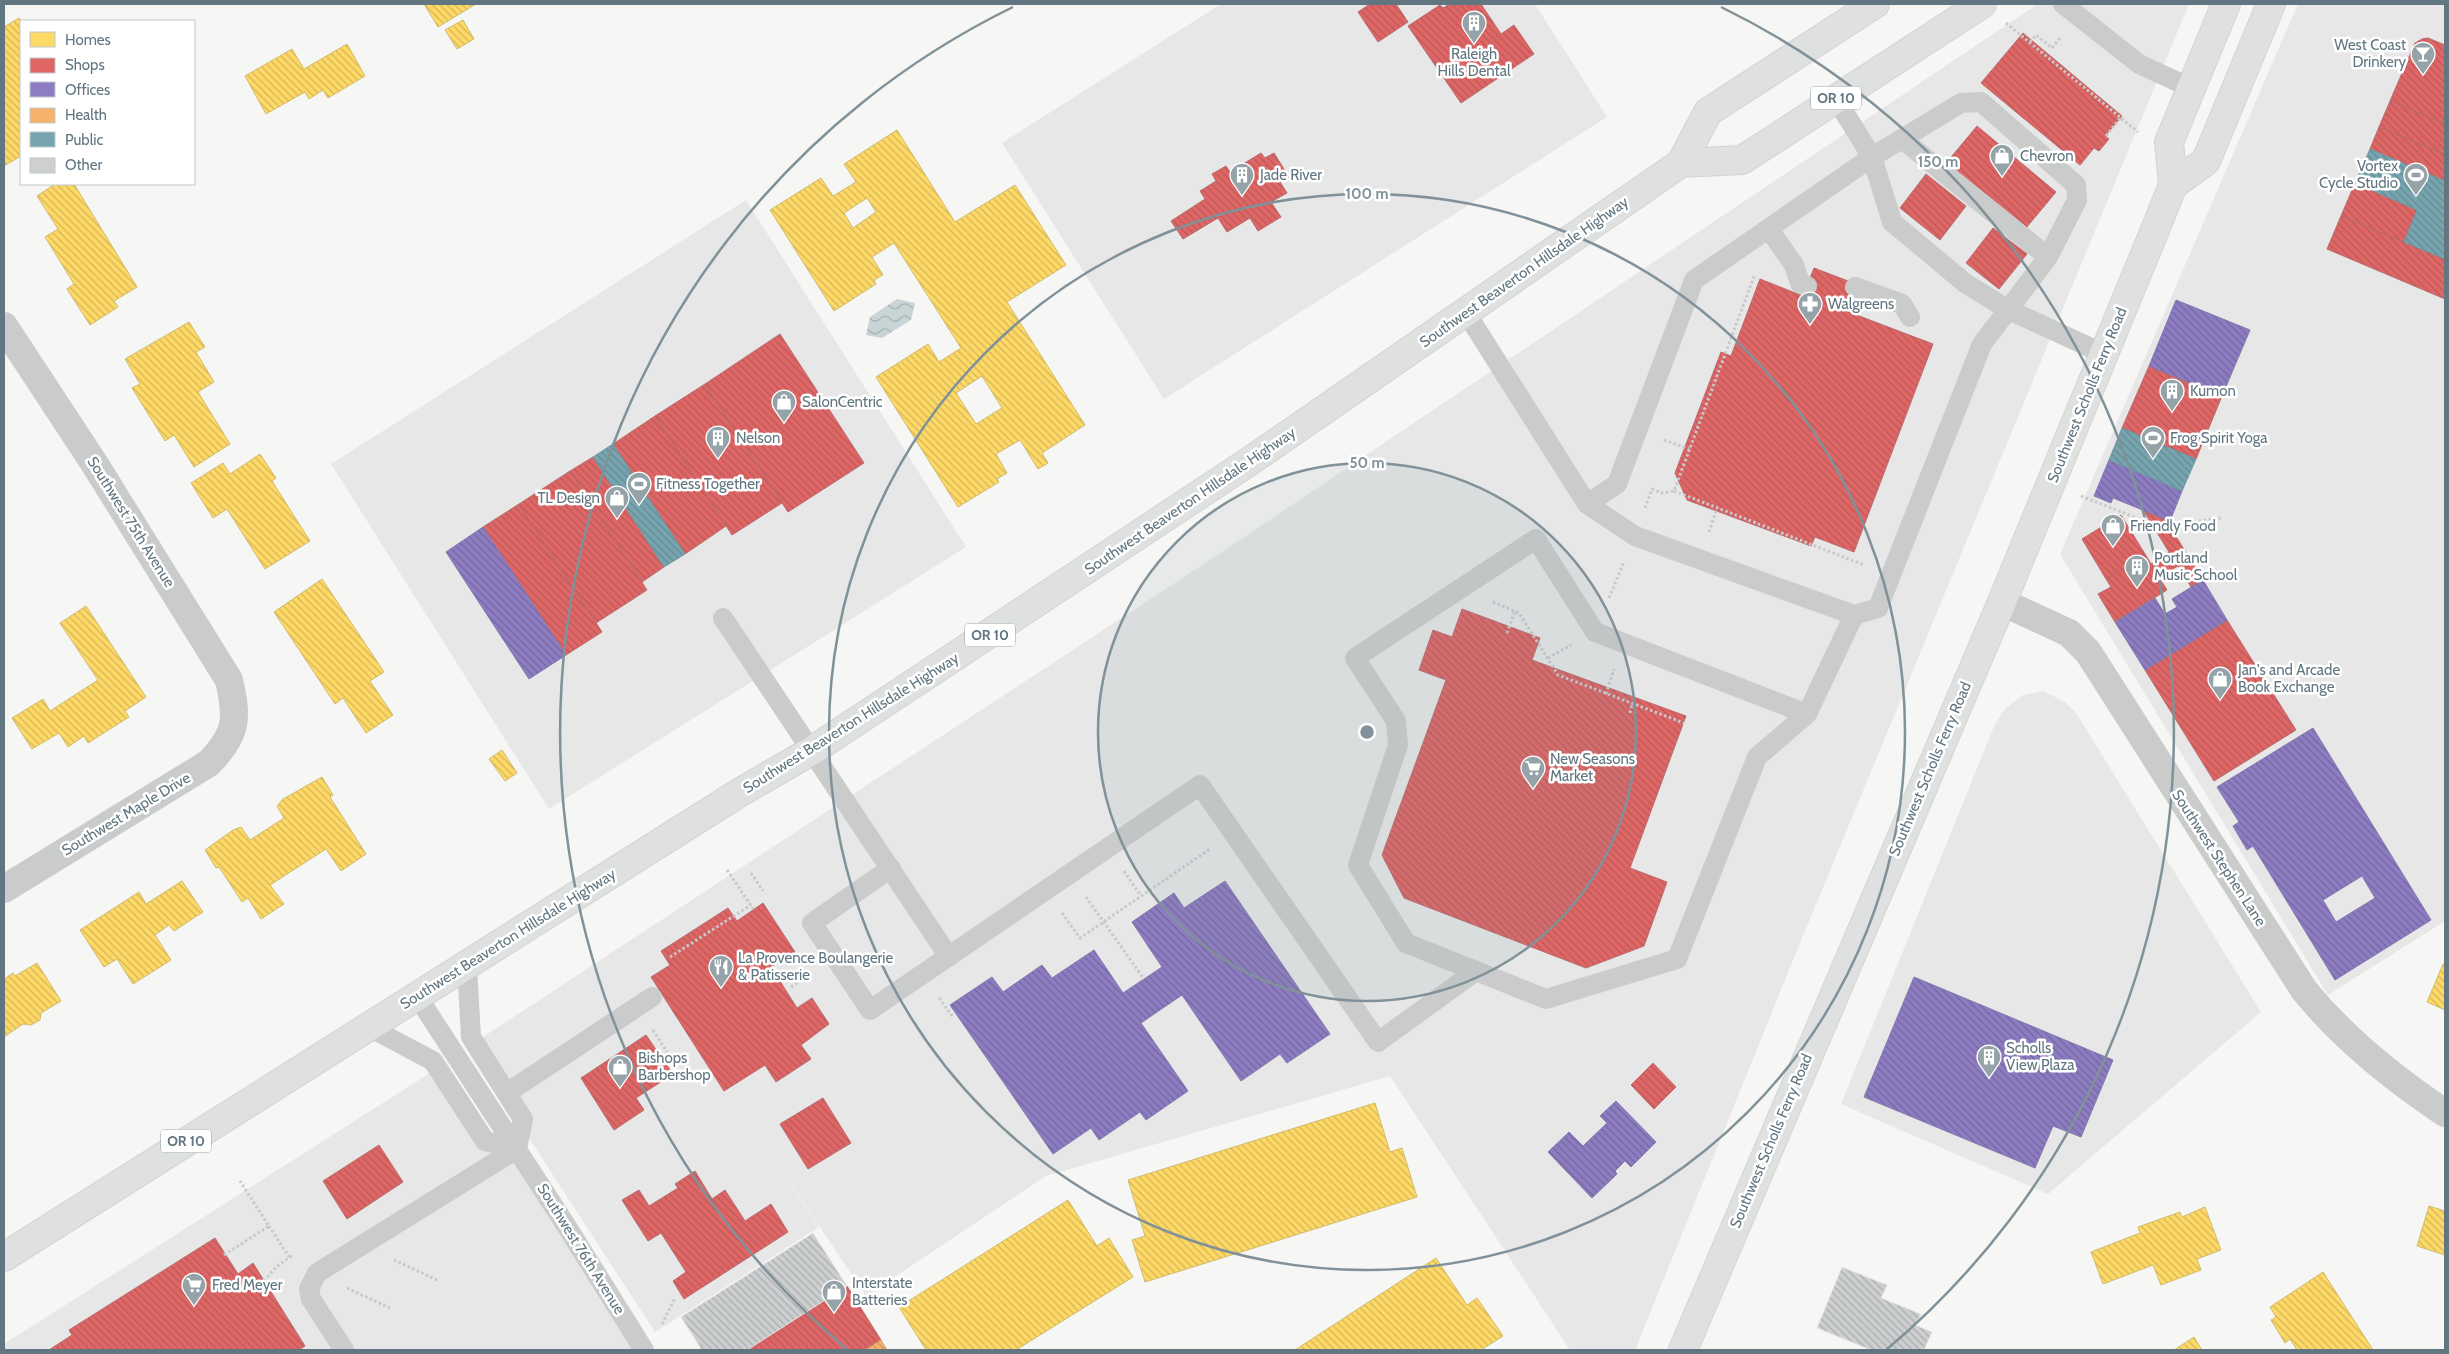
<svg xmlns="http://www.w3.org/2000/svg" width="2449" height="1354" viewBox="0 0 2449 1354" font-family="Cabin,sans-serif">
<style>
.built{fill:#e6e7e6}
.water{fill:url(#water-waves)}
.homes{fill:url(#homes-back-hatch);stroke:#d0bb6e;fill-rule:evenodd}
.shops{fill:url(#shops-back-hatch);stroke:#ba6b6e}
.offices{fill:url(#offices-back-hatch);stroke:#807aaf;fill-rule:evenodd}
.health{fill:url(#health-back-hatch);stroke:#c9a071}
.public{fill:url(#public-back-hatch);stroke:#7097a1}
.building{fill:url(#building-back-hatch);stroke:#e6e6e4}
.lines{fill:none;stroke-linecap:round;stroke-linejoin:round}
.secondary-casing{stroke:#d3d4d4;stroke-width:30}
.primary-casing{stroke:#d2d3d3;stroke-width:30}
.path{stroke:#c7c9ca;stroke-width:3;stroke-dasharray:2.5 2.5;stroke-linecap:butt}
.lane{stroke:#cacccc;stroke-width:20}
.street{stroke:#cacccc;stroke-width:28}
.secondary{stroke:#dfe0e0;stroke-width:28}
.primary{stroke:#dfe0e0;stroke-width:28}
.ring{fill:none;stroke:#809199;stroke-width:2.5}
.labels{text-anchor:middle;stroke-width:5;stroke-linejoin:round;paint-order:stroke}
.shield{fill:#fff;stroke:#909fa6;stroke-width:1}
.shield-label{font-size:14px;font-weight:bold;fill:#617680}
.poi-label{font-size:15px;fill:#617680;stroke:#fff;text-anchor:start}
.street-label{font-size:15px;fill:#617680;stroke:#fff}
.centre{fill:#809199;stroke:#fff;stroke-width:2.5}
.ring-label{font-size:15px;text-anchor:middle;font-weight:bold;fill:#809199;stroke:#fff;stroke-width:5;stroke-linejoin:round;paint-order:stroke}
</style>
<defs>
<pattern id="water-waves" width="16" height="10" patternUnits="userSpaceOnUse" patternTransform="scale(1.25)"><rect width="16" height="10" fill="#c8d4d5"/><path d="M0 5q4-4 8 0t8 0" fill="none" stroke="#a6b1b2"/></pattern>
<pattern id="homes-back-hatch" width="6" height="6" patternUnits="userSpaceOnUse" patternTransform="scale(1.25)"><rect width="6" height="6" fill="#ffd966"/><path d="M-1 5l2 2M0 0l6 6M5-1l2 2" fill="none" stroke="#d2b559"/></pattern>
<pattern id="shops-back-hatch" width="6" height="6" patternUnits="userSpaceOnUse" patternTransform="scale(1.25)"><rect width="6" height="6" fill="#e06666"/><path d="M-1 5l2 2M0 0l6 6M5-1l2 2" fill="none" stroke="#b95959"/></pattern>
<pattern id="offices-back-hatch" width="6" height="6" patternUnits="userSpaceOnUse" patternTransform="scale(1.25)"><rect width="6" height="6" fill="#8e7cc3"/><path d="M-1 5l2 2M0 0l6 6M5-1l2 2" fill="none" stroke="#72669c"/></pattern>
<pattern id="health-back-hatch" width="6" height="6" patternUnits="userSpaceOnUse" patternTransform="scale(1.25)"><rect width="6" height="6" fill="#f6b26b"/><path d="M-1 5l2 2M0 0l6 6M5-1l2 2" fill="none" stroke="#cb955d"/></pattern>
<pattern id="public-back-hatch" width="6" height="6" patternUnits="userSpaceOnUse" patternTransform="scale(1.25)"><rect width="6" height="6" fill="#76a5af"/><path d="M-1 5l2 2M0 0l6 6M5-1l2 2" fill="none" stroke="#648b94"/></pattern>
<pattern id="building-back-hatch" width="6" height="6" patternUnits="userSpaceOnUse" patternTransform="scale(1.25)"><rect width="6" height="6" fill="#cdcfd0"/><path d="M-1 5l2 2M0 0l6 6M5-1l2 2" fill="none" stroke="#aaadae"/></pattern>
</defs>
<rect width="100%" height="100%" fill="#f6f6f5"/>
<path class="built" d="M1221 4H1535L1607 117 1164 399 1002 143Z
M2038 4H2189L1800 943 1635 1350H1570L1390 1076 1046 1176 866 1296 743 1112 819 1227 655 1332 527 1135 477 1041 1219 554Z
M2298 4H2445V921L2328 995 2060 554Z
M746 200 966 547 549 809 331 464Z
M2043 691 2065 702 2076 713 2261 1012 2048 1194 1841 1104 1995 724 2005 709 2023 695Z
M430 1073 515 1164 635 1350H4V1344Z"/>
<path class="water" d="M897 299 915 303 911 320 882 338 866 335 870 317Z"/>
<path class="homes" d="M424 4H476L438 27Z
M19 18 21 21V156L4 166V27Z
M463 20 474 39 457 49 445 30Z
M347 44 365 76 328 98 323 90 309 99 305 92 266 114 245 76 292 49 304 69Z
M897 130 955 222 1015 185 1066 265 1007 302 1085 425 1042 453 1048 463 1038 469 1020 440 996 454 1007 473 997 479 999 482 958 507 876 377 928 344 939 362 961 348 894 243 872 257 883 275 874 280 876 284 834 311 770 210 821 178 833 196 856 182 844 164ZM867 198 876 212 853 228 844 213ZM982 376 1002 408 976 424 956 393Z
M55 184H74L137 287 114 301 118 307 90 325 67 289 74 284 45 237 58 229 37 196Z
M189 322 205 347 196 352 214 382 198 392 230 444 194 467 174 435 165 441 132 388 140 384 125 359Z
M260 454 276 478 272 481 310 541 265 569 227 509 213 518 191 483 223 463 230 474Z
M322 579 384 672 370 681 393 715 366 733 343 698 335 704 274 612Z
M86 606 146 697 125 711 129 717 88 743 84 736 68 747 59 733 32 749 12 718 43 699 50 711 98 680 60 623Z
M502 750 517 773 505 781 489 759Z
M322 777 333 795 330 797 366 854 341 871 326 849 270 885 284 904 261 919 248 898 242 902 219 867 216 868 205 850 233 830 241 827 250 840 284 818 277 806 283 799Z
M182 881 203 912 174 931 169 925 155 935 171 960 133 984 117 959 104 967 80 930 139 892 146 904Z
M37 963 61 1001 41 1013 40 1020 31 1025 23 1024 4 1037V983L6 982 4 979 13 973 15 976Z
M2443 964H2445V1010L2427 1002Z
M1375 1103 1390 1152 1402 1148 1417 1197 1145 1282 1132 1240 1145 1236 1128 1180Z
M1068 1200 1097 1246 1109 1238 1133 1277 1016 1350H926L899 1307Z
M2429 1206 2445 1211V1255L2417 1246Z
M2205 1207 2221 1250 2197 1259 2201 1270 2161 1285 2153 1265 2103 1284 2091 1252 2140 1233 2138 1227 2180 1212 2182 1217Z
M1436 1258 1467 1305 1477 1298 1503 1336 1481 1350H1295Z
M2323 1272 2373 1350H2297L2290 1339 2285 1343 2271 1320 2276 1317 2270 1307Z
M2194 1337 2202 1350H2174Z"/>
<path class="shops" d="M1370 4H1396L1408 22 1378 42 1358 12Z
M1450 4H1481L1501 34 1514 25 1534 54 1461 103 1408 26 1440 5 1443 8Z
M2023 33 2122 116 2105 136 2109 139 2099 151 2094 148 2080 165 1981 83Z
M2428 38 2445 45V124L2390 101 2415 43 2422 39Z
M2390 101 2445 124 2444 154 2379 127Z
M1977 126 2056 192 2026 228 1947 162Z
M2379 127 2444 154 2445 152V181L2370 149Z
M1261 153 1265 158 1274 153 1289 177 1280 182 1287 193 1271 202 1281 217 1258 231 1250 218 1227 232 1218 218 1183 239 1171 221 1205 199 1200 191 1216 181 1212 174 1226 166 1230 172Z
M1926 174 1966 206 1940 240 1900 208Z
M2355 183 2417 210 2404 242 2341 216Z
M2341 216 2445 259V299L2327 249Z
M1993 228 2027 254 1999 289 1966 263Z
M1814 268 1856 284 1846 311 1933 344 1854 552 1815 537 1811 546 1687 500 1675 473 1721 352 1731 356 1760 279 1803 296Z
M780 334 864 463 788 512 705 384Z
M2149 366 2222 396 2196 459 2122 428Z
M705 384 782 503 732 535 655 416Z
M655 416 726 526 685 554 613 444Z
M593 457 664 567 642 582 570 471Z
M570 471 647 590 596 623 519 504Z
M519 504 602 632 566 655 483 527Z
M2143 510 2170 521 2169 525 2203 580 2191 587 2178 566 2159 577 2151 564 2169 552Z
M2121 515 2145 554 2106 579 2082 539Z
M2145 554 2167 590 2115 622 2098 594 2111 587 2106 579Z
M1462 609 1540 638 1532 660 1686 716 1630 868 1667 882 1644 946 1586 968 1404 898 1382 855 1446 680 1419 670 1433 630 1452 637Z
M2227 620 2296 730 2214 781 2145 670Z
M763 903 795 952 771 967 797 1008 812 998 829 1024 801 1045 811 1059 776 1082 765 1065 724 1091 651 977 670 965 661 951 728 908 737 921Z
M646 1035 673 1074 636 1098 644 1110 614 1130 581 1078Z
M1653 1063 1676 1087 1654 1109 1631 1085Z
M823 1098 851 1143 808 1169 780 1124Z
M379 1145 403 1182 347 1219 323 1181Z
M695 1171 712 1199 725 1190 745 1221 771 1204 788 1232 684 1299 673 1281 686 1272 661 1233 648 1241 622 1200 639 1190 649 1206 678 1188 675 1184Z
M215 1238 238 1274 253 1263 305 1346 299 1350H49L72 1335 69 1330Z
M847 1286 881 1340 865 1350H747Z"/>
<path class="offices" d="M2176 300 2250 330 2222 396 2149 366Z
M2109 460 2182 491 2170 521 2113 498 2111 503 2094 496Z
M483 527 566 655 529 679 446 552Z
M2203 580 2227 620 2145 670 2115 622 2155 598 2165 614 2177 607 2172 599Z
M2313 728 2431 920 2335 980 2253 846 2247 850 2233 826 2239 822 2217 787ZM2362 876 2375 898 2336 922 2323 900Z
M1225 881 1330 1034 1287 1063 1280 1054 1241 1081 1182 995 1141 1023 1188 1091 1146 1120 1140 1112 1099 1140 1091 1128 1053 1154 950 1005 992 977 1003 992 1042 965 1052 978 1094 950 1123 993 1162 967 1132 922 1174 893 1184 908Z
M1914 977 2113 1060 2081 1137 2053 1126 2035 1168 1864 1097Z
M1616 1101 1656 1142 1631 1167 1625 1161 1615 1171 1617 1174 1592 1198 1548 1152 1569 1132 1583 1146 1607 1123 1600 1116Z"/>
<path class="health" d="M881 1340 887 1350H865Z"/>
<path class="public" d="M2370 149 2445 181V259L2404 242 2417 210 2355 183Z
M2122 428 2196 459 2182 491 2109 460Z
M613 444 685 554 664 567 593 457Z"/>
<path class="building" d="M813 1233 847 1286 747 1350H702L681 1317Z
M1842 1267 1887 1285 1881 1298 1921 1314 1915 1325 1932 1332 1924 1350H1871L1817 1328Z"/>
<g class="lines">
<defs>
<path id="secondary" d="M2173 185 2206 161 2271 4
M1683 1350 2002 602 2159 220 2173 185 2169 142 2226 4"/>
<path id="primary" d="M1681 163 1742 160 1982 4
M4 1257 739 793 813 750 1250 461 1681 163 1708 112 1875 4"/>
</defs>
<use href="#secondary" class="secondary-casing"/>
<use href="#primary" class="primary-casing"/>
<path class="path" d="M2006 23 2138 132
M2030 42 2036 35 2052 48 2060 38
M2106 136 2121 117
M1664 440 1689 449
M1674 491 1864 565
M2081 496 2152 524
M1645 508 1652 489 1661 493 1674 491 1755 274
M2169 525 2222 518
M1709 532 1717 508
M1609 598 1624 562
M1493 602 1519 613 1558 675 1684 723
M1507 633 1515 611
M1548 658 1571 645
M1606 694 1614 669
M1630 713 1632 704
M727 870 754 910
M1124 871 1141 896
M751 873 763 891
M1086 897 1144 979
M1062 913 1080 938 1210 849
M670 957 751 905
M791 987 811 973
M939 998 952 1016
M653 1030 667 1052
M269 1226 289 1257
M224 1255 269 1226 240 1181
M394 1260 439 1281
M264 1281 276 1267 293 1255
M347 1288 392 1309
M662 1324 675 1298
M701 1350 704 1344"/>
<path class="lane" d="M2063 4 2139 64 2191 88
M1836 99 1872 157 1892 222 1965 283 2007 309 2104 354
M1902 139 2048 257
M1769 229 1794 265 1800 283 1807 286
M1855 287 1902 304 1910 317
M1465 311 1587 504 1635 536 1854 615 1878 608 1982 344 2048 257 2077 200 2076 185 1981 102 1961 103 1872 157 1694 280 1617 484 1587 504
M723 618 949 957
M1807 714 1595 632 1536 539 1355 658 1396 721 1398 745 1358 865 1406 943 1546 999 1677 959 1757 757 1807 714 1854 615
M891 868 812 923 870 1010 1200 785 1378 1042 1476 971
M467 966 471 1037 523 1119 517 1149
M417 996 562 1219 644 1350
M369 1027 433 1061 485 1141 517 1149
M507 1093 652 997
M344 1350 311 1299 309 1289 317 1273 517 1149"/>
<path class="street" d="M4 326 94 463 229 680C238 719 237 734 209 763L4 889
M2002 602 2069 633 2088 652 2304 990C2343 1038 2394 1079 2445 1113"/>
<use href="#secondary" class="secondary"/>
<use href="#primary" class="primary"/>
</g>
<circle cx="1367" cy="732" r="269" fill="#809199" fill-opacity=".12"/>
<g class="ring">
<circle cx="1367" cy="732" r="269"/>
<circle cx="1367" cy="732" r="538"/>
<path d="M848 1350A807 807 0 0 1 1013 7M1721 7A807 807 0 0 1 1886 1350"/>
</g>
<defs>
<symbol id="building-pin" viewBox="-11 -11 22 30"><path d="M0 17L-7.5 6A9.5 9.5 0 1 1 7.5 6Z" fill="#95a3a9" stroke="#fff"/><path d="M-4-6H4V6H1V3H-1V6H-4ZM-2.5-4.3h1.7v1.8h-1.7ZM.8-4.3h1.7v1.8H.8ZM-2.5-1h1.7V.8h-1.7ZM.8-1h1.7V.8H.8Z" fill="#fff"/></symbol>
<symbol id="bar-pin" viewBox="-11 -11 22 30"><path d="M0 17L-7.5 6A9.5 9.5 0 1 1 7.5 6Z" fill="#95a3a9" stroke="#fff"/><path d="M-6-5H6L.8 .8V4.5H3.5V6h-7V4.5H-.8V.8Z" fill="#fff"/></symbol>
<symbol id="shop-pin" viewBox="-11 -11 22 30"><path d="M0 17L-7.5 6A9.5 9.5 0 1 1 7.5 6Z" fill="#95a3a9" stroke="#fff"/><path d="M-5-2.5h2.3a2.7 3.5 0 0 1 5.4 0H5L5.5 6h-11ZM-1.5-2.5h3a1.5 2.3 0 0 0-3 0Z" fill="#fff"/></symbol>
<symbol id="stadium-pin" viewBox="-11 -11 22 30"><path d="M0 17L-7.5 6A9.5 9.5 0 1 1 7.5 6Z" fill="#95a3a9" stroke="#fff"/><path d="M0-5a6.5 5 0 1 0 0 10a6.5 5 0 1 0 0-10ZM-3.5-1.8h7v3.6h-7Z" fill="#fff"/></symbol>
<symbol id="pharmacy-pin" viewBox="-11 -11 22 30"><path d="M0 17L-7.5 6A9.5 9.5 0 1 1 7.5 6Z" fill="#95a3a9" stroke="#fff"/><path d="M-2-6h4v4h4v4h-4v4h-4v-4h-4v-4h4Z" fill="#fff"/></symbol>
<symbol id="supermarket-pin" viewBox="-11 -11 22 30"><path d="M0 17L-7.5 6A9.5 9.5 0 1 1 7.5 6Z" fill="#95a3a9" stroke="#fff"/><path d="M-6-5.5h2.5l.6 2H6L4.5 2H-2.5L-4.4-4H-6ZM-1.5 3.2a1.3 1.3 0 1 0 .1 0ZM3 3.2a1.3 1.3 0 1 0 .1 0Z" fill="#fff"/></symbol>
<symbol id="restaurant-pin" viewBox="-11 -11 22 30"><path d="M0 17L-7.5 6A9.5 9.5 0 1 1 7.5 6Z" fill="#95a3a9" stroke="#fff"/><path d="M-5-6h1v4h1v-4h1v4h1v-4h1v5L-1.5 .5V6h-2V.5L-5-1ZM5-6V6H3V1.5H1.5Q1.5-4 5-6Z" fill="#fff"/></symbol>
</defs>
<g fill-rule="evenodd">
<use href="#building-pin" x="1460" y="9" width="28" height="38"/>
<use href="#bar-pin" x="2409" y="40" width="28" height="38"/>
<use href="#shop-pin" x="1988" y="142" width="28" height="38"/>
<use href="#building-pin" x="1228" y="161" width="28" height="38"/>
<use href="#stadium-pin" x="2402" y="161" width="28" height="38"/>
<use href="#pharmacy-pin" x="1796" y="290" width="28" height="38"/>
<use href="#building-pin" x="2158" y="377" width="28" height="38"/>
<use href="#shop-pin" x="770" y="388" width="28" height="38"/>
<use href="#building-pin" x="704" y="424" width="28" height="38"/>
<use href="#stadium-pin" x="2139" y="424" width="28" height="38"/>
<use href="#stadium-pin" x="625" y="470" width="28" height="38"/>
<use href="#shop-pin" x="603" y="484" width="28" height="38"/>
<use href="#shop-pin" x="2099" y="512" width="28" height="38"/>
<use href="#building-pin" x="2123" y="553" width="28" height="38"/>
<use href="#shop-pin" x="2206" y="665" width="28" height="38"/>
<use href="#supermarket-pin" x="1519" y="754" width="28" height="38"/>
<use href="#restaurant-pin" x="707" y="953" width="28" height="38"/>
<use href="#building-pin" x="1975" y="1043" width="28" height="38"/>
<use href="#shop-pin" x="606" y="1053" width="28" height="38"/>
<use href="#supermarket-pin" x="180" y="1271" width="28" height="38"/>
<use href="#shop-pin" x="820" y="1278" width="28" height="38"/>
</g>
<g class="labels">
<g class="shield">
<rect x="1811" y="86.5" width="50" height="23" rx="4"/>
<rect x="965" y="623.5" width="50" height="23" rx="4"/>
<rect x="161" y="1129.5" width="50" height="23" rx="4"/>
</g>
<g class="shield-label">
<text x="1836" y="103">OR 10</text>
<text x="990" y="640">OR 10</text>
<text x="186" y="1146">OR 10</text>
</g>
<g class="poi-label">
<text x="2406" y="50" text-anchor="end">West Coast<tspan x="2406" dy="17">Drinkery</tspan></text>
<text x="1474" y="59" text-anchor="middle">Raleigh<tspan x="1474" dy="17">Hills Dental</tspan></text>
<text x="2020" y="161">Chevron</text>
<text x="2398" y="171" text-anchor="end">Vortex<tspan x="2398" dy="17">Cycle Studio</tspan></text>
<text x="1260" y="180">Jade River</text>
<text x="1828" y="309">Walgreens</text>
<text x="2190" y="396">Kumon</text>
<text x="802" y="407">SalonCentric</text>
<text x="736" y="443">Nelson</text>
<text x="2170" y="443">Frog Spirit Yoga</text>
<text x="656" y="489">Fitness Together</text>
<text x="600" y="503" text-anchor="end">TL Design</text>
<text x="2130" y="531">Friendly Food</text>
<text x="2154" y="563">Portland<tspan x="2154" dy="17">Music School</tspan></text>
<text x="2238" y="675">Jan's and Arcade<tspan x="2238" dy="17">Book Exchange</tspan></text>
<text x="1550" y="764">New Seasons<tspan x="1550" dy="17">Market</tspan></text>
<text x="738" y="963">La Provence Boulangerie<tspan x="738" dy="17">&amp; Patisserie</tspan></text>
<text x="2006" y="1053">Scholls<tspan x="2006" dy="17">View Plaza</tspan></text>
<text x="638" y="1063">Bishops<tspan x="638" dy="17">Barbershop</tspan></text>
<text x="852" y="1288">Interstate<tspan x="852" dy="17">Batteries</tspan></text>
<text x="212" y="1290">Fred Meyer</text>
</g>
<g class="street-label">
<text transform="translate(1524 272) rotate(-35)" y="5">Southwest Beaverton Hillsdale Highway</text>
<text transform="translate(2087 395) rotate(-68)" y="5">Southwest Scholls Ferry Road</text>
<text transform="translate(1190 501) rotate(-34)" y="5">Southwest Beaverton Hillsdale Highway</text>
<text transform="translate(131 522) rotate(58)" y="5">Southwest 75th Avenue</text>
<text transform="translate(851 723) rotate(-32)" y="5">Southwest Beaverton Hillsdale Highway</text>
<text transform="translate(1930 769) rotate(-67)" y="5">Southwest Scholls Ferry Road</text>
<text transform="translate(126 814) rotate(-31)" y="5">Southwest Maple Drive</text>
<text transform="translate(2219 858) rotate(57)" y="5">Southwest Stephen Lane</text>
<text transform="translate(508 939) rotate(-32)" y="5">Southwest Beaverton Hillsdale Highway</text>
<text transform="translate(1771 1141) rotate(-67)" y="5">Southwest Scholls Ferry Road</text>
<text transform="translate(581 1249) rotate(58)" y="5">Southwest 76th Avenue</text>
</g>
</g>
<circle cx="1367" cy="732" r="8" class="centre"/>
<g class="ring-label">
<text x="1938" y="167">150 m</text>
<text x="1367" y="199">100 m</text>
<text x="1367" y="468">50 m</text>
</g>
<rect width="2449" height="1354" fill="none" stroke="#617680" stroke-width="10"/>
<rect x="20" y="20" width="175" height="165" fill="#ffffff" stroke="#c0c8cc"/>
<rect x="30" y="32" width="25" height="15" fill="#ffd966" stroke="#c0c8cc"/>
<text x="65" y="45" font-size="15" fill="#617680">Homes</text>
<rect x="30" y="58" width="25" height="15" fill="#e06666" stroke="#c0c8cc"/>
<text x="65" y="70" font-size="15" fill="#617680">Shops</text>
<rect x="30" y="82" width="25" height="15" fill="#8e7cc3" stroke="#c0c8cc"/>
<text x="65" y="95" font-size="15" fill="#617680">Offices</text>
<rect x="30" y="108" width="25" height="15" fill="#f6b26b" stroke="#c0c8cc"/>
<text x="65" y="120" font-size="15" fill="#617680">Health</text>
<rect x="30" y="132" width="25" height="15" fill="#76a5af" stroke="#c0c8cc"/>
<text x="65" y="145" font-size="15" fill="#617680">Public</text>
<rect x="30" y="158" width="25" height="15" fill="#cdcfd0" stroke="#c0c8cc"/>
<text x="65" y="170" font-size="15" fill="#617680">Other</text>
</svg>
